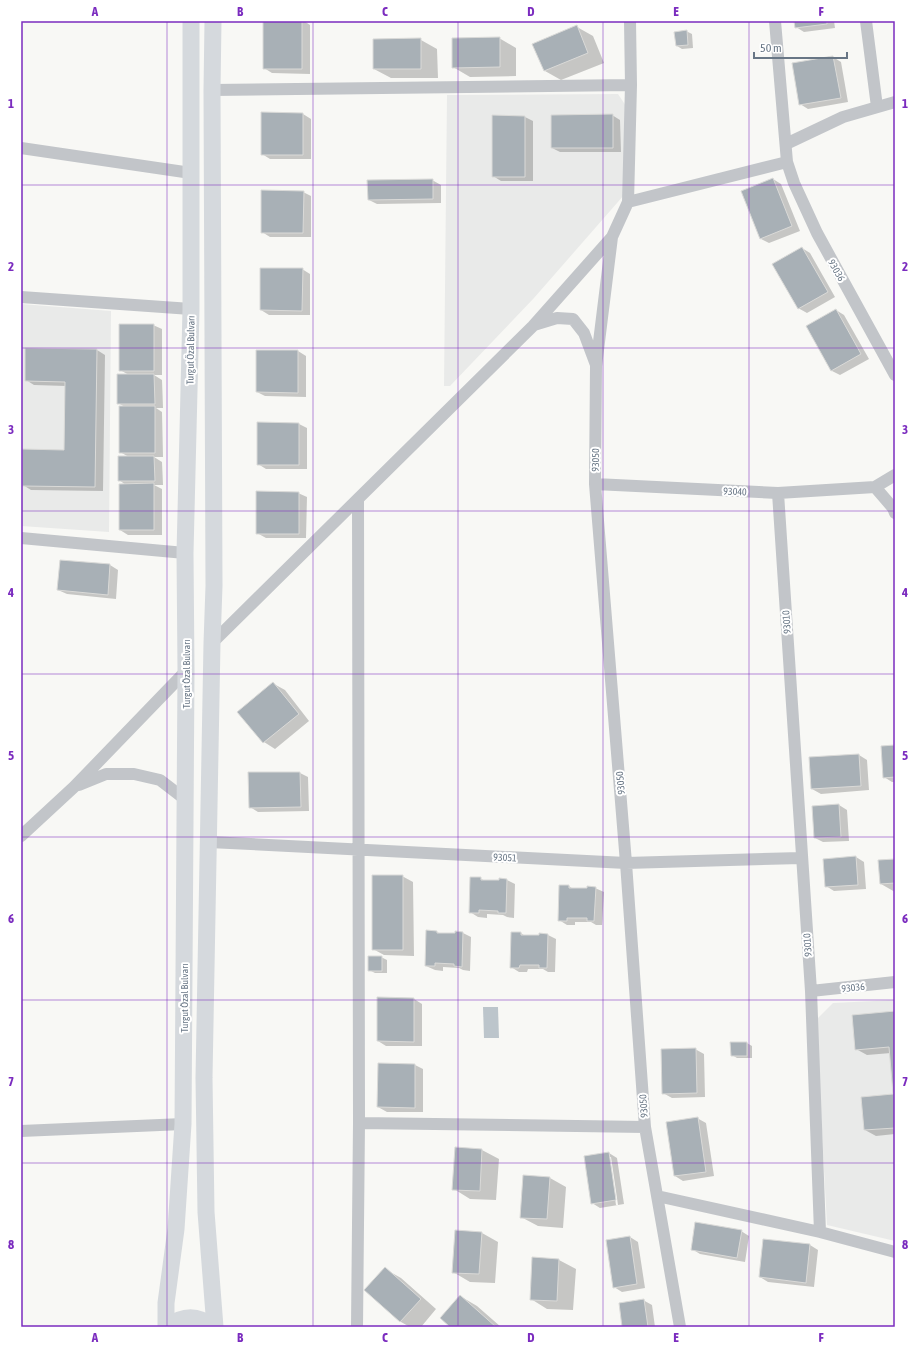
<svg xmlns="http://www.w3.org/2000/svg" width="916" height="1348" viewBox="0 0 916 1348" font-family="'Asap Condensed',sans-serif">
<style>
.built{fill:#e9eae9}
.water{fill:#bcc5cb}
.shadow{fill:#0003;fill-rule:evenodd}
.building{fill:#a8b0b6;stroke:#dadad8}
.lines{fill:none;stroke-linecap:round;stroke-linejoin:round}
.minor{stroke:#c2c5c9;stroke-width:12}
.secondary{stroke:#d5d9dd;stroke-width:17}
.grid{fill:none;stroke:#7b2cbf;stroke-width:1;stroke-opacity:0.55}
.labels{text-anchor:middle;stroke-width:4;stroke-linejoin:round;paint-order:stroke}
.street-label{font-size:10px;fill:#687685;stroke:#fff}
.neatline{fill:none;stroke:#7b2cbf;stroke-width:1.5}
.grid-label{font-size:13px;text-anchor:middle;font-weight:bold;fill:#7b2cbf}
</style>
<rect width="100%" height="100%" fill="#f8f8f5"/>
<path class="built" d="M618 94 626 106 624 195 534 298 450 386H444L447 95Z
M21 304 111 311 109 532 21 526Z
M895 1000V1241L827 1225 816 1020 833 1003Z"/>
<path class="water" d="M483 1007H498L499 1038H484Z"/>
<path class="shadow" d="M264 21H304L310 25V74L272 73 264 68Z
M795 21H834L835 28 804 32 796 27Z
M577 27 593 36 604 63 561 80 545 71 534 44Z
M686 31 692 34 693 48 682 49 677 46Z
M499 38 516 48V76L470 77 453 67Z
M421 40 437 49 438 78H391L374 69Z
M833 57 841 62 848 102 808 109 800 104Z
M303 114 311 119V159H270L262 154Z
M612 115 620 120 621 152H560L552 148Z
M525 117 533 121V181H501L493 176Z
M773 179 781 184 800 231 769 243 761 239Z
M432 180 441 185V203L377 204 369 200Z
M303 192 311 196V237H270L262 232Z
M802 248 810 253 835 297 807 313 798 308Z
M302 269 310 274V315H269L261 310Z
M836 310 844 315 869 359 840 375 832 371 807 326Z
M153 325 162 329V375H154L162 380 163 408H156L162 412 163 457H154L162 462 163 485H154L162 489V535H128L120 530 126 485 119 480 129 457 120 452 125 407 118 403 129 375 120 370Z
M97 350 105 355 103 491 31 490 23 485 65 451 66 386 34 385 26 380Z
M298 351 306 356V397L265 396 257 392Z
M258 423 299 424 307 428V469H266L258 464Z
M298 493 307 497 306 538H266L257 533Z
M61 561 110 565 118 570 116 599 67 594 58 590Z
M274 684 285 690 309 721 275 749 264 742Z
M895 746V782H892L884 777Z
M859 755 867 760 869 790 821 794 812 789Z
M249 773H300L308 777 309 811 258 812 250 807Z
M839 805 847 810 849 841 823 842 815 838Z
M856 857 864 862 866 889 834 891 826 886Z
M895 860V892L881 884Z
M402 876 413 882 414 956 384 955 373 949Z
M480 878 485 881 507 880 515 884 514 918 507 917 503 915 487 914V918L478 917 470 912Z
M560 886H569L573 889 595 888 604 892 602 925H596L591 922H575V925H567L559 920Z
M437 932 441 934H456V932L463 933 471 937 470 971 463 970 459 968 443 967V971L435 970 426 966Z
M512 933H521L525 936 548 935 556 939 555 972H548L543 969H528L527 972H519L511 967Z
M381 957 387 960V973H375L369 970Z
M414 999 422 1004V1046H386L378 1041Z
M895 1012V1134L876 1136 865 1130 894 1095 891 1053 867 1055 856 1049Z
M747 1043 752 1046V1058H737L732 1055Z
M695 1049 704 1054 705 1097 672 1098 663 1093Z
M415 1065 423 1069V1112H387L378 1107Z
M697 1118 706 1123 714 1176 683 1181 675 1176Z
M456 1148 482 1150 499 1159 496 1200 470 1199 454 1189Z
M609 1153 617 1158 624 1204 600 1208 592 1203ZM609 1157H611L618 1205H616Z
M550 1178 566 1187 563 1228 538 1226 521 1217Z
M741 1231 749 1236 745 1262 700 1254 692 1249Z
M482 1233 498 1242 495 1283 470 1282 453 1272Z
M630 1237 638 1242 645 1288 622 1292 614 1287 607 1241Z
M810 1245 818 1250 814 1287 768 1282 760 1277Z
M533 1258 559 1260 576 1269 573 1310 547 1309 531 1299Z
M385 1269 401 1278 436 1309 421 1327H410L401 1322 366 1290Z
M460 1296 477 1306 501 1327H451Z
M643 1300 652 1305 655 1327H623Z"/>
<path class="building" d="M263 21H302V69H263Z
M794 21H827V24L795 28Z
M577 25 588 53 544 71 532 44Z
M687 30 688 45 676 46 674 32Z
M500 37V67L452 68V38Z
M421 38V69H373V39Z
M833 56 841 98 799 105 792 63Z
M261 112 303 113V155H261Z
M613 114V148H551V115Z
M492 115 525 116V177H492Z
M773 178 792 226 760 239 741 191Z
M433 179V199L368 200 367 180Z
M261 190 304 191 303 233H261Z
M802 247 828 292 798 309 772 264Z
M260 268H303L302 311 260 310Z
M836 309 861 354 831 371 806 326Z
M119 324H154V371H119Z
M25 348 97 349 95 487 22 486V449L64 450 65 382 25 381Z
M256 350H298V393L256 392Z
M117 374H154L155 404H117Z
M119 406H155V453H119Z
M257 422 299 423V465H257Z
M118 456H154L155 481H118Z
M154 483V530H119V484Z
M256 491 299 492V534H256Z
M60 560 110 564 108 595 57 590Z
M273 682 299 714 263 743 237 712Z
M895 745V777L883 778 881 746Z
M859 754 861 786 811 789 809 757Z
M248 772H300L301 807 249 808Z
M839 804 841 837 814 838 812 806Z
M856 856 858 885 825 887 823 859Z
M895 859V883L880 884 878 860Z
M372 875H403V950H372Z
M470 877H481V880H499V878L507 879 506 913H498V911L479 910V913H469Z
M559 885H569V888H587V886L596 887 594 921H587V918H567V921H558Z
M426 930 437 931V933H455V931L463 932 462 967 454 966V964L435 963V966H425Z
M511 932H521V935H539V933L548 934 547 968H539V965H520L519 968H510Z
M368 956H382V971H368Z
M377 997 414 998V1042L377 1041Z
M895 1011V1128L864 1130 861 1097 893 1094 889 1047 855 1050 852 1015Z
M730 1042H747V1056H731Z
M696 1048 697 1093 662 1094 661 1049Z
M378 1063 415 1064V1108L377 1107Z
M698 1117 706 1172 674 1176 666 1122Z
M455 1147 482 1149 480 1191 452 1190Z
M609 1152 616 1200 591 1204 584 1156Z
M523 1175 550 1177 547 1219 520 1218Z
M695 1222 742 1230 737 1258 691 1250Z
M455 1230 482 1232 479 1274 452 1273Z
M630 1236 637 1284 613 1288 606 1240Z
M763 1239 810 1244 806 1283 759 1277Z
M532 1257 559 1259 557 1301 530 1300Z
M385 1267 421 1299 400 1322 364 1290Z
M460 1295 496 1327H450L440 1318Z
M644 1299 648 1327H622L619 1303Z"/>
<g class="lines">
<path class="minor" d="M775 21 787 162 794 183 817 233 895 375
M866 21 877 107
M212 90 631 85
M786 144 843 117 895 102
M21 148 191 173
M628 202 787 162
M612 237 596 366 595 484 626 863 645 1127 680 1327
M21 297 191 309
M534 325 557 318 573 319 584 333 596 365
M595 484 778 493 875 487 895 475
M875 487 893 508 895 513
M358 499 359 1123
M21 538 185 553
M212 643 533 326 612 237 628 202 631 85 630 21
M79 785 106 774H134L160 780 186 800
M21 836 74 787 186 671
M209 842 626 863 801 858
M811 991 895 982
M21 1131 183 1124
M657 1196 820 1232 811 991 778 493
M820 1232 895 1252
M357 1327 359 1123 645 1127"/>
<path class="secondary" d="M213 21 212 90 214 586 212 643 204 1078 206 1212 215 1327
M166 1327V1303L176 1229 183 1124 186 671 185 553 191 309V21
M167 1327C182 1316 197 1314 212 1327"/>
</g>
<path class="grid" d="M167 21V1327M313 21V1327M458 21V1327M603 21V1327M749 21V1327M21 185H895M21 348H895M21 511H895M21 674H895M21 837H895M21 1000H895M21 1163H895"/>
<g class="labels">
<g class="street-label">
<text transform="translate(837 270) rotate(61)" y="4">93036</text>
<text transform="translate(190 350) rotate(-89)" y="4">Turgut Özal Bulvarı</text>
<text transform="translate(595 460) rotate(-89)" y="4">93050</text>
<text transform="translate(735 491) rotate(3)" y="4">93040</text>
<text transform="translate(786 622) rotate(-94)" y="4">93010</text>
<text transform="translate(186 674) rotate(-90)" y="4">Turgut Özal Bulvarı</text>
<text transform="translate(620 783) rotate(-95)" y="4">93050</text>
<text transform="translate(505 857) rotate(3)" y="4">93051</text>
<text transform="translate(807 945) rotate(-94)" y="4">93010</text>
<text transform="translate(853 987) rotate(-6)" y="4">93036</text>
<text transform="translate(184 998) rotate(-90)" y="4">Turgut Özal Bulvarı</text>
<text transform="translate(643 1106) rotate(-94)" y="4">93050</text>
</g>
</g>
<rect width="916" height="1348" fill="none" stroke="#ffffff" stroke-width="44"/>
<path d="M754 52v6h93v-6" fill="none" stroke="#687685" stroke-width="2"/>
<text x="760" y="52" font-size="12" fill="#687685" stroke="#ffffff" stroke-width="3" paint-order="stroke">50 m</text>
<rect x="22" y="22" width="872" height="1304" class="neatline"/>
<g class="grid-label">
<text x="95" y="16">A</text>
<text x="240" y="16">B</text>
<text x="385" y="16">C</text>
<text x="531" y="16">D</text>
<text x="676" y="16">E</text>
<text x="821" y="16">F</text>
<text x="11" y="108">1</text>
<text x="905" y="108">1</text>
<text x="11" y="271">2</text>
<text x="905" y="271">2</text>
<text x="11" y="434">3</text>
<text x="905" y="434">3</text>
<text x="11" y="597">4</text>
<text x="905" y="597">4</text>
<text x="11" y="760">5</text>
<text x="905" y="760">5</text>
<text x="11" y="923">6</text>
<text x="905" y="923">6</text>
<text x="11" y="1086">7</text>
<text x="905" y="1086">7</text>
<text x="11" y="1249">8</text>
<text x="905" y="1249">8</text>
<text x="95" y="1342">A</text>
<text x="240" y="1342">B</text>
<text x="385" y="1342">C</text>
<text x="531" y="1342">D</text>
<text x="676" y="1342">E</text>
<text x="821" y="1342">F</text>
</g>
</svg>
